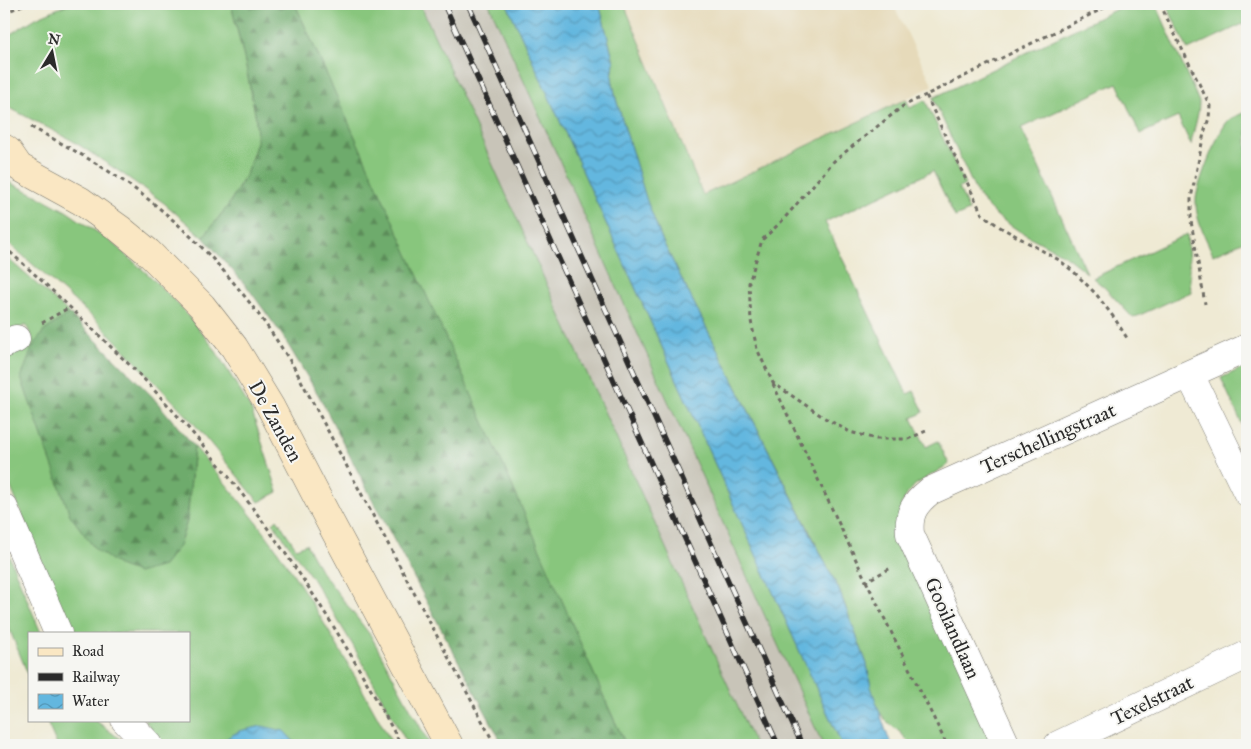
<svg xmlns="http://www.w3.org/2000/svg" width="1251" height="749" viewBox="0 0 1251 749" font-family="'IM FELL Great Primer',serif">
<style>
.built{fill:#e6daba}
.railway{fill:#c8c4b8}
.grass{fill:#88c67d;stroke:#5a7854}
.forest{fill:url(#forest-firs);stroke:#4c6b4c}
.water{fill:url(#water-waves);stroke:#477185}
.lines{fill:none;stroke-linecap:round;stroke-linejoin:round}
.street-casing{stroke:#706e66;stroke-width:29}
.secondary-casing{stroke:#706e66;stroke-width:29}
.path{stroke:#706e66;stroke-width:3;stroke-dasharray:4 4;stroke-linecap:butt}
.street{stroke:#fff;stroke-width:28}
.secondary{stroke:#fae7c3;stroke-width:28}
.rail-casing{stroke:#2b2b2b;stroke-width:5.5}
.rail{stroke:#f6f6f2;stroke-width:4;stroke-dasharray:11;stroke-linecap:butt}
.labels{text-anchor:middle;stroke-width:4;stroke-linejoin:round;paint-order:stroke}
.street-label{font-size:20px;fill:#2b2b2b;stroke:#f6f6f2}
</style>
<defs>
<pattern id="forest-firs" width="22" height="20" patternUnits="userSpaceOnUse" patternTransform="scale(1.25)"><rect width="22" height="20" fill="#6eab6c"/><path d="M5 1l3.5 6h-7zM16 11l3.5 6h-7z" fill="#5b8b59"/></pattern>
<pattern id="water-waves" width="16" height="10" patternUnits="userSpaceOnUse" patternTransform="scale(1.25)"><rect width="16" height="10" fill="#63b7df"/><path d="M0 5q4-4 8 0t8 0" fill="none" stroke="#5295b5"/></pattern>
</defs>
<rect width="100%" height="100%" fill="#f6f6f2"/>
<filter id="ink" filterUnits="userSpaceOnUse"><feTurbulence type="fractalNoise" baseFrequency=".02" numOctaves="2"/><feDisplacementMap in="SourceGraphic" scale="10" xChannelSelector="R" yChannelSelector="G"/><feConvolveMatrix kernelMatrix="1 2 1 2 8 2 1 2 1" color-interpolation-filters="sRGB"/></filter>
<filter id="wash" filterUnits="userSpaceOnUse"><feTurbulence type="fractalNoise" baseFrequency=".0096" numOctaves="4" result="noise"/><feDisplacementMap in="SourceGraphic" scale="20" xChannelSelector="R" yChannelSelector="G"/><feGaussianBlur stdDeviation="1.12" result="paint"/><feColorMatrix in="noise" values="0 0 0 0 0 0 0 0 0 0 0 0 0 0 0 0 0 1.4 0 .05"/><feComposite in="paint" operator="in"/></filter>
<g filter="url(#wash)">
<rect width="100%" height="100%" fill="#efead4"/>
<path class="built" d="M624 4H893L933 86 703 195Z"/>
<path class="railway" d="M420 4H489L823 745H755Z"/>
<path class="grass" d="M68 4H231L245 62 256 118 257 142 246 175 227 207 203 237 164 203 123 174 73 141 4 105V38L36 18Z
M295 4H420L755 745H626L610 711Z
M489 4H507L842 745H823Z
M598 4H624L703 195 906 99 910 108 925 100 965 185 959 188 969 211 955 217 933 171 825 222 907 394 914 391 924 412 912 418 926 447 938 441 949 464 915 485 908 493 901 505 996 745H911L901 733 887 722 877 708 872 698 867 664 839 589 663 242 647 202 616 99 612 78 614 62 601 11Z
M1127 4H1156L1199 102C1199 117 1193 130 1191 145L1178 117 1140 134 1117 83 1021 128 1087 273 1064 255 1019 231 997 216 985 204 976 192 933 98Z
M1166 4H1247V22L1188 50Z
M1247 111V240L1213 255C1206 238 1195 220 1196 200 1196 187 1219 127 1230 119 1235 116 1242 114 1247 111Z
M4 180 34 194 66 211 110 241 151 277 181 307 214 348 251 409 278 492 259 502 191 420 97 321 4 239Z
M1187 234 1191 292 1133 318 1105 288 1093 278Z
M4 255 69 313 43 332 32 348 179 546 187 521 194 446C222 479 250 512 275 547 319 610 356 678 393 745H297L284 731 219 743 217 745H161L147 723 144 720H189V633H71L4 471V356L33 339 26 325 4 336Z
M1247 366V435L1221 378Z
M277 519 296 548 306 544 320 570 371 636 430 745H408L351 642 312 578 273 523Z
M4 544 41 633H29V677L4 616Z
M46 720H95L128 745H57Z"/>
<path class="forest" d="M231 4H295L505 469 610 711 626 745H503L371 497 319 396 282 335 248 288 203 237 227 207 246 175 257 142 256 118 245 62Z
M69 313 151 395 194 446 187 521 179 546 163 566 138 573 121 567 95 549 70 515 21 378 32 348 43 332Z"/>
<path class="water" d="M507 4H598L601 11 614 62 612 78 616 99 647 201 663 242 839 590 867 664 871 687 888 737 893 745H842Z
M262 726 284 731 297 745H217L219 743 239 731Z"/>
</g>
<g filter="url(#ink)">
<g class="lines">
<defs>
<path id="street" d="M4 344 16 339
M1190 375 1247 492
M4 508 58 633
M125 720 149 745
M1006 745 910 534C908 513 914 504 930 491L1247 348
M1058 745 1247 655"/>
<path id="secondary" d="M4 148 8 151 19 167 81 201 120 229 148 252 202 306 234 347 270 406 329 520 449 745"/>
</defs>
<use href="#street" class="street-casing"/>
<use href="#secondary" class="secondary-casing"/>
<path class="path" d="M1112 4 926 95 982 214 1000 227 1059 260 1074 272 1096 294 1115 319 1127 338
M1160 4 1210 106 1209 118 1204 133 1191 198V221L1205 304
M4 13 25 4
M4 112 11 115
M31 127C67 146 103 166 136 190 201 238 253 300 295 369L495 745
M4 247C40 278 74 311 109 345 124 360 140 374 154 390 253 496 334 617 401 745
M42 323 70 307
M773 384 866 581 891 568
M926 431 908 439H876L850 432 823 417 773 383 757 349 751 321 749 283 762 240 781 222 834 161 903 106 926 95
M866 581 947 745"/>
<use href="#street" class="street"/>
<use href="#secondary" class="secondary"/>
<defs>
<path id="rail" d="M444 4 778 745
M468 4 802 745"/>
</defs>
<use href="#rail" class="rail-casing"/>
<use href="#rail" class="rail"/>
</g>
</g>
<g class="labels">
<g class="street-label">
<text transform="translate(276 421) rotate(61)" y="7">De Zanden</text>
<text transform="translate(1048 438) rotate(-24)" y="7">Terschellingstraat</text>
<text transform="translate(953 628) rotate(66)" y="7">Gooilandlaan</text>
<text transform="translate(1152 700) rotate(-26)" y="7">Texelstraat</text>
</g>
</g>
<rect width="1251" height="749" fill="none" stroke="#f6f6f2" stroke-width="20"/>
<rect x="28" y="632" width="162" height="90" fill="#f6f6f2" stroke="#a5a5a2"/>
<rect x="38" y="648" width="25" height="8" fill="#fae7c3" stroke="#a5a5a2"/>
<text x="72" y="656" font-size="15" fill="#2b2b2b">Road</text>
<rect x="38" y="673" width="25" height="8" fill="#2b2b2b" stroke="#a5a5a2"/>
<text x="72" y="682" font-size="15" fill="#2b2b2b">Railway</text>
<rect x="38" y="694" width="25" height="15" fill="url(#water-waves)" stroke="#a5a5a2"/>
<text x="72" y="706" font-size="15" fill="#2b2b2b">Water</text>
<g transform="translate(52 52) rotate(10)" stroke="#f6f6f2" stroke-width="4" paint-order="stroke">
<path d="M0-4L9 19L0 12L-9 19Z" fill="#2b2b2b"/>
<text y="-8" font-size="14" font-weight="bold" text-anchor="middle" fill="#2b2b2b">N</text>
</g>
</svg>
